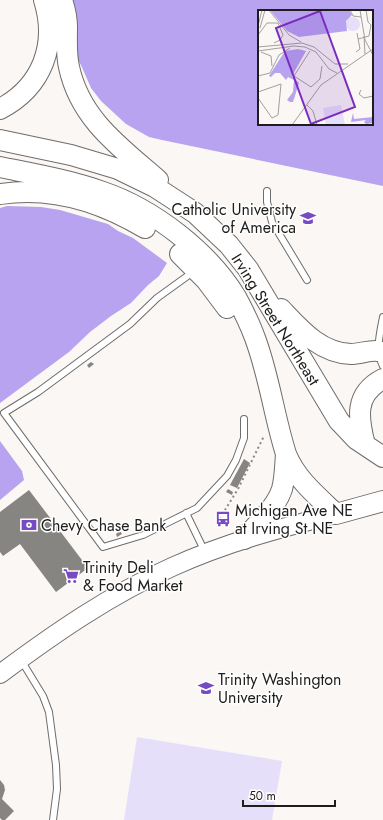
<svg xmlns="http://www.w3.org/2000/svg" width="383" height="820" viewBox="0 0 383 820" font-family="Jost,sans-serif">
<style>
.green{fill:#e5dffa}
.forest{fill:#b7a3ef;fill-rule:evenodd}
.building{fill:#878582}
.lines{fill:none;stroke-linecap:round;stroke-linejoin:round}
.service-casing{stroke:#6f6c6a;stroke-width:8}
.secondary-casing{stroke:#6f6c6a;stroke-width:20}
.primary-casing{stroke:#6f6c6a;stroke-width:22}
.path{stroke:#8c8a88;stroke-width:2;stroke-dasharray:2 3;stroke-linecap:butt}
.service{stroke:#fff;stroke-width:6}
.secondary{stroke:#fff;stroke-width:18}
.primary{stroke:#fff;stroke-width:20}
.labels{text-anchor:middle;stroke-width:3;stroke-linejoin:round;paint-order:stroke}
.poi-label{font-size:16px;fill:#1e1d1c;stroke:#fff;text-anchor:start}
.street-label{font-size:16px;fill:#1e1d1c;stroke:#fff}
.inset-road{fill:none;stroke:#a2a09e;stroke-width:1}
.view{fill:#7b2cbf;fill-opacity:0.15;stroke:#7b2cbf;stroke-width:2}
.inset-edge{fill:none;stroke:#1e1d1c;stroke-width:2}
</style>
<rect width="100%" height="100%" fill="#faf7f5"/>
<path class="green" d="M137 737 282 761 272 820H124Z"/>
<path class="forest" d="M69 0H383V186L162 140 149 137 126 124 101 101 91 88 81 65 75 56ZM259 11H372V124H259Z
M7 206 41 207 60 210 108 224 118 231 133 238 167 263 159 276 148 285 131 303 111 316 90 332 69 352 0 403V208Z
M0 441 22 471 24 480 0 500Z"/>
<path class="building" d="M91 362 94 364 89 368 87 365Z
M244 459 250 463 237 488 230 485Z
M228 489 233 492 232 495 226 492Z
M29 490 88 568 56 592 20 544 3 556 0 552V512Z
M120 531 122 534 117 537 116 534Z
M0 780 4 785 5 790 2 799 14 811 5 820H2L0 818Z"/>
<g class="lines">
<defs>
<path id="service" d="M267 191V202L272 222 307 280
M193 272 157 298 130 324 38 392 4 413 103 547 143 535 197 508 227 476 236 460 244 438V419
M383 317C380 333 375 351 383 366
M186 513 205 552
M21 660 43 696 49 712 56 765 57 789 53 820"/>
<path id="secondary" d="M0 674C55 633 110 595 172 567 225 543 280 528 336 514"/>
<path id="primary" d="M62 0C65 9 67 18 67 27 67 41 66 54 69 67 80 119 120 147 158 180
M0 109C42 87 58 45 44 0
M0 140 71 155 118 169 155 187 195 213 229 245 248 269 339 421 356 439 383 457
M0 167C34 174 69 180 103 192 153 209 208 251 236 297 243 310 250 324 255 338 269 375 274 416 286 454 296 479 317 496 336 514L383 501
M0 194C52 186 100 201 145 228
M180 254 206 280 227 308
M281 309C300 329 320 353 351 354 360 354 369 350 378 351
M365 445C358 418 354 394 383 379
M244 539C257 524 276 508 282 489 285 478 285 466 286 454"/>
</defs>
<use href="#service" class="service-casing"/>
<use href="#secondary" class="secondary-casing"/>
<use href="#primary" class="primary-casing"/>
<path class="path" d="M217 523 238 489 264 436"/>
<use href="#service" class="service"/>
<use href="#secondary" class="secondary"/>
<use href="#primary" class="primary"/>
</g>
<defs>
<symbol id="university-bare" viewBox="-9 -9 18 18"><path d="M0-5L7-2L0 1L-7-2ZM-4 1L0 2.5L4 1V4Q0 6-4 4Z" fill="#754ac2" stroke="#fff" stroke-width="2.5" paint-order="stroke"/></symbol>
<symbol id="bus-bare" viewBox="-9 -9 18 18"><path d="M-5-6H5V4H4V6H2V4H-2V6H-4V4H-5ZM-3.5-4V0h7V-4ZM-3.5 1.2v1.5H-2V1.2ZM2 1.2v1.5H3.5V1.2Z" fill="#754ac2" stroke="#fff" stroke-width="2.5" paint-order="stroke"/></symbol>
<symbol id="bank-bare" viewBox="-9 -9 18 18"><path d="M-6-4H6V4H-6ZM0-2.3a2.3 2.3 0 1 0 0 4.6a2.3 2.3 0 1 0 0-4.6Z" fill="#754ac2" stroke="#fff" stroke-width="2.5" paint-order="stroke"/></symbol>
<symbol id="supermarket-bare" viewBox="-9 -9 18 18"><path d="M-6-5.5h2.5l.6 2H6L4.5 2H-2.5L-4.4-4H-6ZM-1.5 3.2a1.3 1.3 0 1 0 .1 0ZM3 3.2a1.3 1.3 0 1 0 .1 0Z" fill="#754ac2" stroke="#fff" stroke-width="2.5" paint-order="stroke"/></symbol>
</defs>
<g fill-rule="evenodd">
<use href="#university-bare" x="297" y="207" width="22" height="22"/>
<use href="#bus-bare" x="212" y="508" width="22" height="22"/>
<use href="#bank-bare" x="18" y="514" width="22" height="22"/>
<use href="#supermarket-bare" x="60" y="565" width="22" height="22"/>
<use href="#university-bare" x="195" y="677" width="22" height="22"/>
</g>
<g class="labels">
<g class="poi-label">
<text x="296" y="215" text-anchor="end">Catholic University<tspan x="296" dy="18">of America</tspan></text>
<text x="235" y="516">Michigan Ave NE<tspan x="235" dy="18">at Irving St NE</tspan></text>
<text x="41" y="531">Chevy Chase Bank</text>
<text x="83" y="573">Trinity Deli<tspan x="83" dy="18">&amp; Food Market</tspan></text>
<text x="218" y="685">Trinity Washington<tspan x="218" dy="18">University</tspan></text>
</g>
<g class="street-label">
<text transform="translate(276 319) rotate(58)" y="6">Irving Street Northeast</text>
</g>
</g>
<g transform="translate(258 10)">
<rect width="115" height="115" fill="#faf7f5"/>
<path d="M88 14a7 7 0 1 1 14 0a7 7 0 1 1-14 0ZM83 95 87 115H68L65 98Z" fill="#e5dffa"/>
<path d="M12 0H91L94 5 88 11 89 21 41 27 29 21ZM40 39 48 41 34 66 41 73 35 92H32L29 90 35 82 36 70 30 67 28 70 22 63H17L13 67 11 66 27 41ZM95 103 96 109 115 107V113L108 114 106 112 108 110 93 112Z" fill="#b7a3ef"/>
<path class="inset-road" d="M11 0 31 25 43 32M92 0 95 6 103 7M102 0 107 30 115 45M0 16 4 0M2 18 7 0M0 25 9 13H20L25 25 22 30 16 33M106 26 107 44M100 29 111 26 113 15 110 12 108 0M0 37 44 33 56 37 77 54H90M0 41 36 36 47 37 58 42 71 59 79 63M52 41 36 66 53 77 62 69 64 56M3 42 13 46 14 56M98 42 102 39 99 23M0 66 12 63 21 45 32 38M103 80 101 84 106 88 115 86M0 82 23 74 20 105 14 108 0 88M49 95 55 101 59 115M34 115 63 75 115 39"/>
<path class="view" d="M62 1 97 97 53 114 18 18Z"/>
<rect width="115" height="115" class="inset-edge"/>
</g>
<path d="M243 800v6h92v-6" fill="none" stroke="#1e1d1c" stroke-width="2"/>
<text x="249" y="800" font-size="12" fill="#1e1d1c" stroke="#ffffff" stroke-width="3" paint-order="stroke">50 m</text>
</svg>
